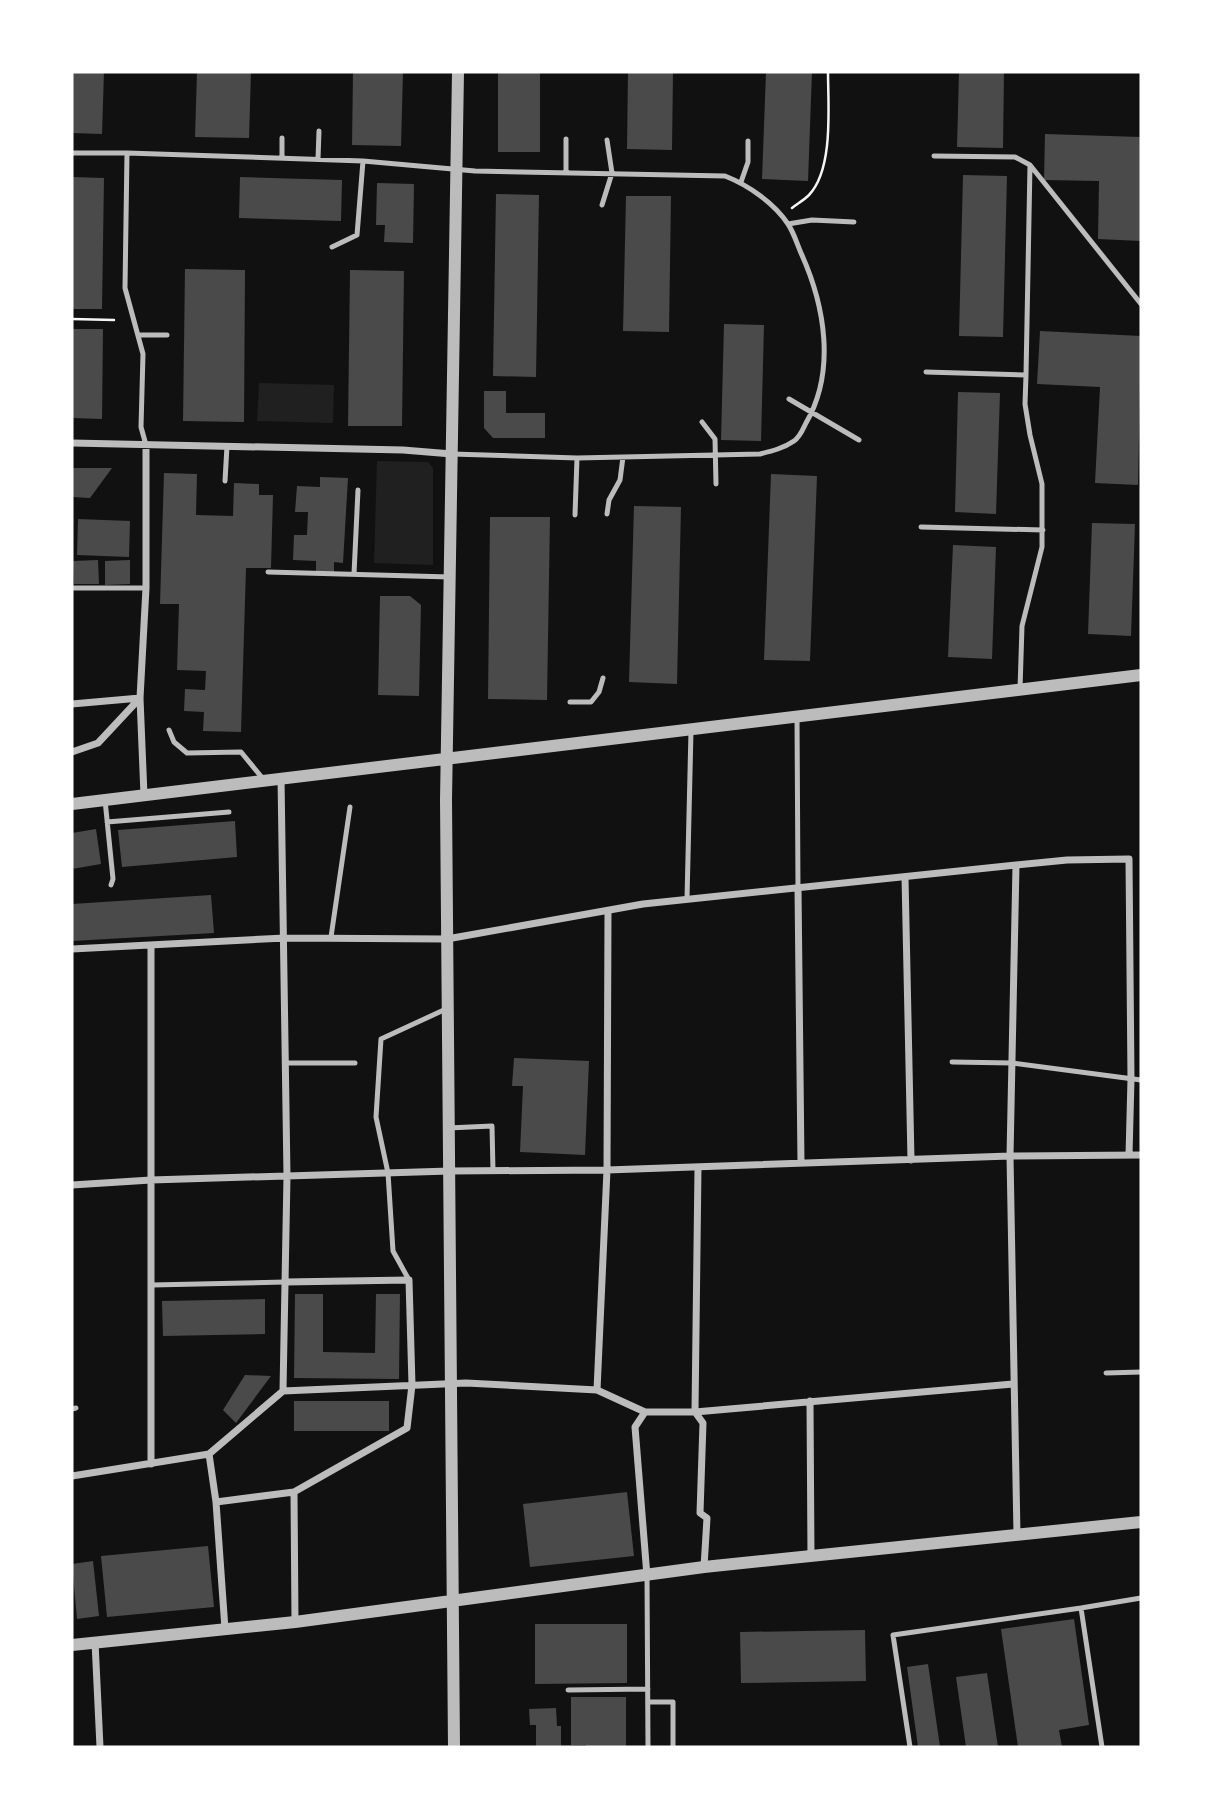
<svg xmlns="http://www.w3.org/2000/svg" width="1213" height="1819" viewBox="0 0 1213 1819" font-family="'Source Sans 3',sans-serif">
<style>
.green{fill:#202020}
.building{fill:#4a4a4a}
.lines{fill:none;stroke-linecap:round;stroke-linejoin:round}
.path{stroke:#f5f5f5;stroke-width:2.5}
.service{stroke:#bcbcbc;stroke-width:5}
.minor{stroke:#bcbcbc;stroke-width:7}
.tertiary{stroke:#bcbcbc;stroke-width:12}
</style>
<rect width="100%" height="100%" fill="#111"/>
<path class="green" d="M259 383 334 385 333 423 257 421Z
M377 461 428 462 433 468V565L374 563Z"/>
<path class="building" d="M72 72H104L102 134 72 133Z
M197 72H251L249 138 195 137Z
M353 72H403L401 146 352 145Z
M498 72H540V152H498Z
M628 72H673L672 150 627 149Z
M766 72H812L808 181 762 179Z
M959 72H1004L1003 148 957 147Z
M1045 134 1141 137V241L1098 239 1099 181 1044 180Z
M963 175 1007 176 1003 337 959 336Z
M72 177 104 178 102 309H72Z
M240 177 342 180 341 221 239 218Z
M377 183 414 184 413 243 384 242 385 225H376Z
M496 194 539 195 536 377 493 376Z
M626 196H671L669 332 623 331Z
M185 269 245 270 244 422 183 421Z
M350 270 404 271 402 426H348Z
M724 324 764 325 761 441 721 440Z
M72 329H103L102 419 72 418Z
M1040 331 1141 336 1138 485 1095 483 1100 387 1037 384Z
M484 391H506V413H545V438H493L484 428Z
M958 392 1000 393 996 514 955 512Z
M72 468H112L90 498 72 497Z
M164 473 197 474 196 515 233 516 234 483 259 484V495H273L271 568H246L241 732 203 731 204 712 184 711 185 689 205 690 206 671 177 670 179 604H160Z
M771 474 817 476 810 661 764 660Z
M320 477 348 478 343 563 334 562V572H316V561L293 560 294 535H307L308 512H295L297 486 320 487Z
M634 506 681 507 677 684 629 682Z
M490 517H550L547 700 488 699Z
M78 519 130 521 129 557 77 555Z
M1092 523 1135 524 1131 636 1088 634Z
M953 545 996 547 992 659 948 657Z
M98 560 99 584H74L73 561Z
M130 560V584L105 585V561Z
M380 596H410L421 605 419 696 378 695Z
M235 821 237 857 122 867 118 830Z
M96 829 101 864 72 869V833Z
M211 895 214 933 72 941V904Z
M514 1058 589 1061 585 1155 520 1152 523 1086H512Z
M295 1294H323V1352L375 1353 376 1294H400L399 1379 294 1378Z
M265 1299V1334L163 1336 162 1301Z
M245 1375 271 1376 236 1423 223 1410Z
M294 1401H389V1431H294Z
M627 1492 634 1556 530 1567 523 1504Z
M208 1546 214 1607 107 1617 101 1556Z
M93 1561 99 1616 77 1619 72 1564Z
M1074 1619 1089 1725 1059 1730 1062 1747H1018L1001 1629Z
M535 1624H627V1683L535 1684Z
M865 1630 866 1681 741 1683 740 1632Z
M928 1664 940 1747H918L907 1667Z
M987 1673 998 1747H966L956 1677Z
M571 1697H626V1747H586V1745H571Z
M556 1708 557 1726H561V1747H536V1725H530L529 1709Z"/>
<g class="lines">
<path class="path" d="M792 208C797 204 804 200 809 195 834 169 828 105 828 72
M72 319 114 320"/>
<path class="service" d="M282 138V158
M72 153H127L363 161
M127 153 125 288 143 354 141 427 146 445
M934 156 1015 157 1030 165 1141 304
M318 159 319 131
M566 172V139
M741 182 748 162V141
M602 205 612 173 607 140
M788 224 812 220 854 222
M332 247 357 235 363 161 475 171 725 176C748 185 774 203 788 224 794 233 797 244 801 253 825 306 836 371 806 423 803 429 800 437 794 441 784 448 772 451 760 454L577 458 452 454
M139 335H167
M926 372 1026 375 1030 165
M789 399 859 440
M702 422 715 439 716 484
M225 481 227 446
M607 514 609 500 620 480 623 457
M575 515 577 458
M921 527 1043 530
M268 572 450 577
M354 574 358 490
M72 588H146
M1020 689 1022 626 1042 547V484L1030 435 1025 404 1026 375
M570 702H591L599 692 603 678
M797 716 798 888
M169 730 174 742 187 753 241 752 264 780
M105 800 113 879 111 885
M107 822 229 812
M687 899 691 731
M331 937 350 807
M952 1062 1012 1063 1141 1080
M286 1063H355
M448 1128 492 1126 493 1171
M409 1280 393 1251 388 1173 376 1117 381 1039 446 1009
M152 1285 285 1282
M1106 1373 1141 1372
M72 1409 76 1408
M647 1576 648 1747
M568 1690 648 1689
M648 1702H673V1747
M910 1747 893 1635 1081 1608
M1102 1747 1081 1608 1141 1598"/>
<path class="minor" d="M72 443 403 450 452 454
M72 704 140 698
M72 752 98 743 140 698
M281 778 287 1176 283 1391
M144 795 140 698 146 588V445
M1016 865 1067 860 1129 859 1131 1079 1129 1155
M905 877 911 1160
M798 888 801 1163
M72 949 285 938 447 939 643 904 1016 865 1010 1156 1017 1535
M698 1167 695 1412 703 1423 700 1513 707 1518 704 1567
M72 1185 151 1180 450 1171 607 1170 1010 1156 1141 1155
M285 1282 409 1280 412 1385 407 1428 294 1492
M597 1390 607 1170 608 911
M810 1401 811 1557
M645 1412 635 1427 647 1576
M209 1454 216 1502 225 1629
M151 1464V945
M72 1476 209 1454 283 1391 466 1383 597 1390 645 1412H695L1013 1384
M216 1502 294 1492 295 1622
M95 1642 100 1747"/>
<path class="tertiary" d="M72 804 1141 675
M72 1645 295 1622 704 1567 1141 1522
M454 1747 446 800 458 72"/>
</g>
<rect width="1213" height="1819" fill="none" stroke="#ffffff" stroke-width="147"/>
</svg>
